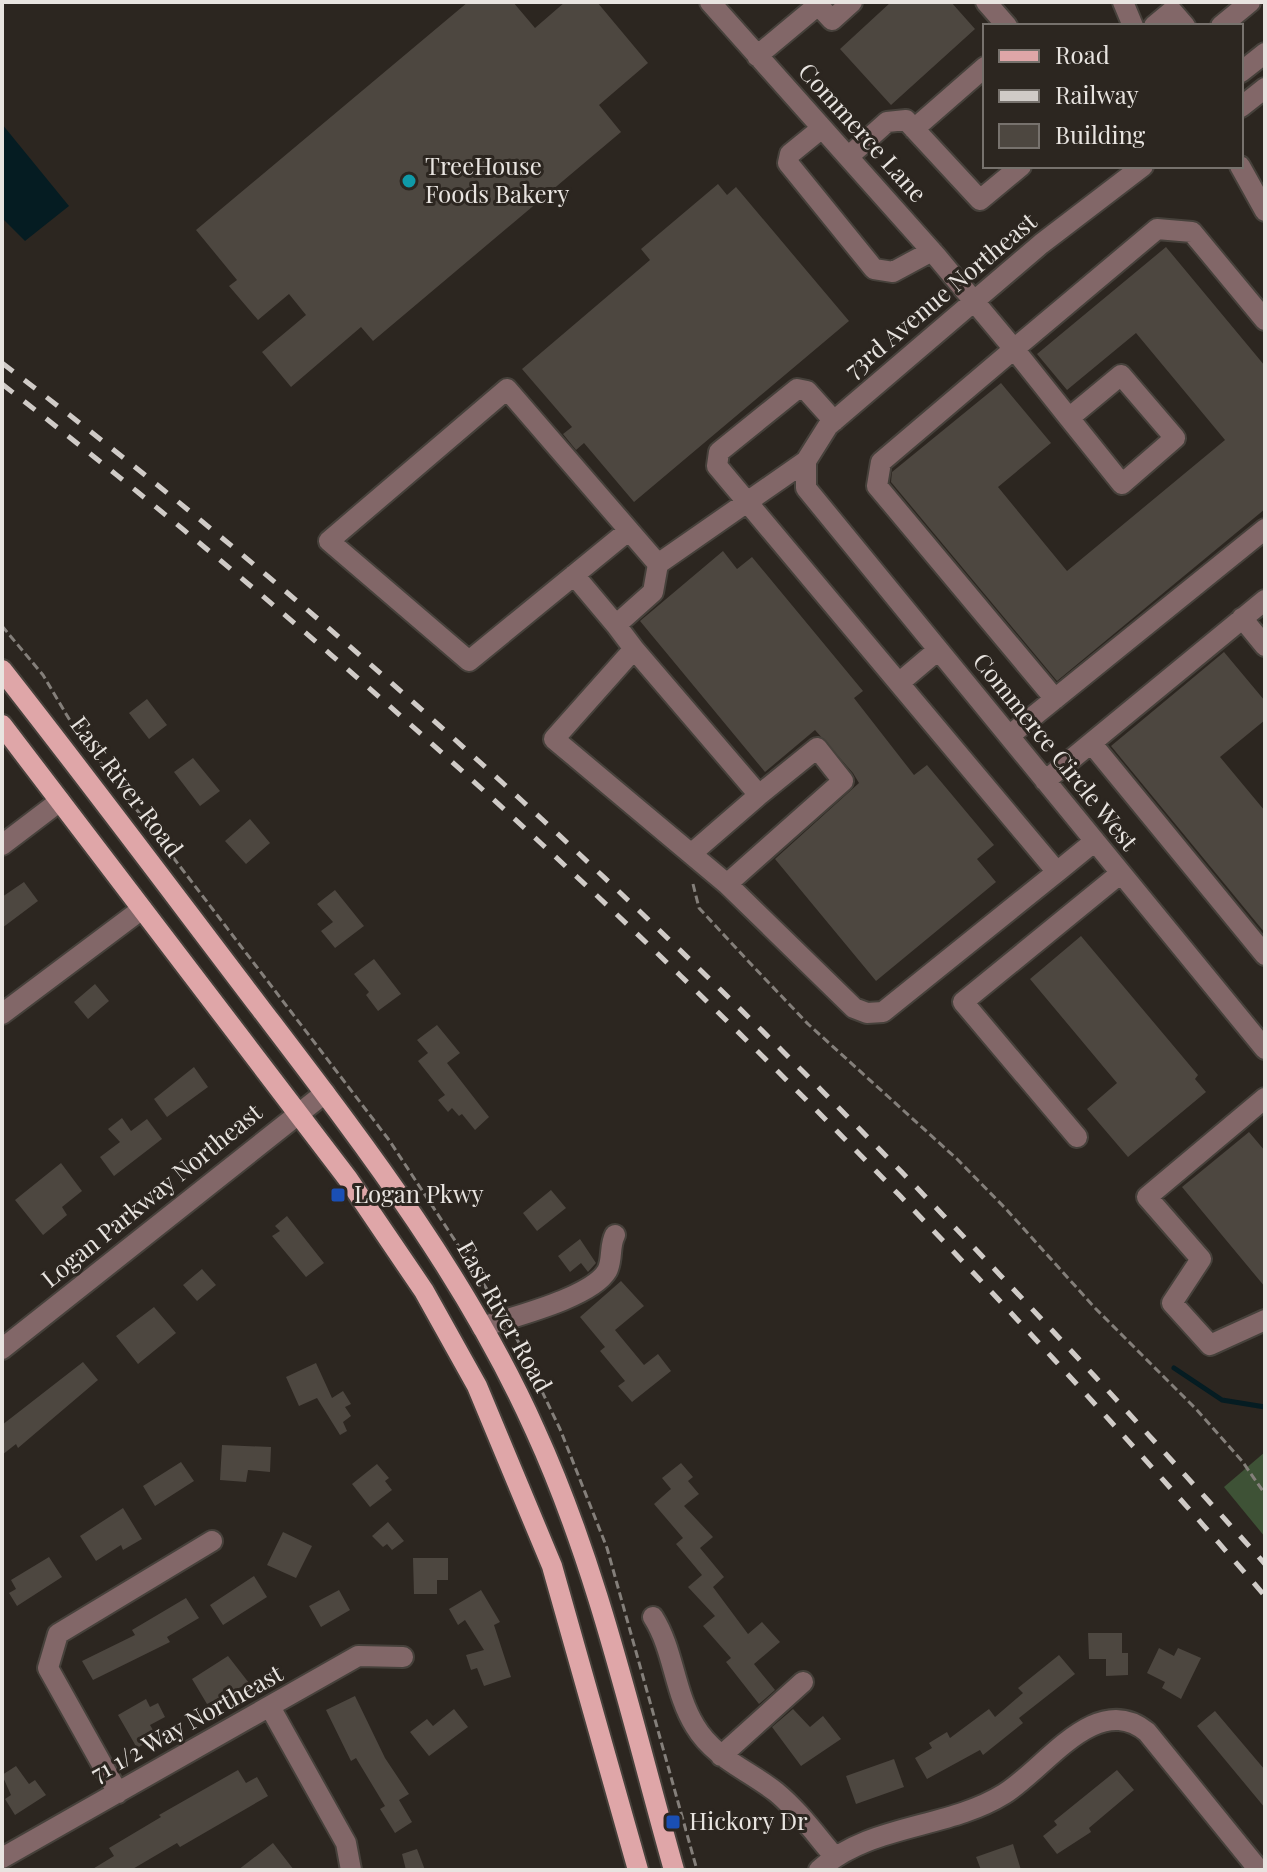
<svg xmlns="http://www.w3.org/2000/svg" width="1267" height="1872" viewBox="0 0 1267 1872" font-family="'Playfair Display',serif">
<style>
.green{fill:#3e5236}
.water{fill:#051c22}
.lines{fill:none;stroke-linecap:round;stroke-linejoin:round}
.stream{stroke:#051c22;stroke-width:5}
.building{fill:#4d4740}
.minor-casing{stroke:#46413b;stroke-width:24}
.major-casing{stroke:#46413b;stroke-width:24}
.path{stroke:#847f7a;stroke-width:3;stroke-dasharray:8 4;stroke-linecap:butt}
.minor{stroke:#826768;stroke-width:20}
.major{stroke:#dfa6a8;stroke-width:20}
.rail{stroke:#d0cbc7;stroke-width:5;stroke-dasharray:14 14;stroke-linecap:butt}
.culture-dot{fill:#0f9aa8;stroke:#2c2620;stroke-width:3}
.transit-dot{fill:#1a4fb4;stroke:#2c2620;stroke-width:3}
.labels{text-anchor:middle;stroke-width:6;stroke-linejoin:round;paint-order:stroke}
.street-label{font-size:24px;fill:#e8e4e0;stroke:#2c2620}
.poi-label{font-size:24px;fill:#e8e4e0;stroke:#2c2620;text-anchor:start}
</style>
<rect width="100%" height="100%" fill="#2c2620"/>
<path class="green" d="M1265 1452V1537L1224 1487Z"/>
<path class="water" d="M2 124 69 206 25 241 2 218Z"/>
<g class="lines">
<path class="stream" d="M1174 1368 1222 1400 1265 1407"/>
</g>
<path class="building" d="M468 2H513L535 28 565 2H597L648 63 599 105 621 132 373 341 361 327 291 387 262 352 306 315 289 294 258 320 229 286 237 280 196 230Z
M891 2H951L975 29 891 105 840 49Z
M718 184 727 195 736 187 849 321 634 502 584 443 576 450 563 434 572 427 522 369 650 260 641 249Z
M1166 247 1265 366V509L1057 681 891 482 892 472 1001 383 1051 443 998 487 1067 571 1225 440 1136 333 1067 390 1037 354Z
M723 551 737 569 752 557 863 691 854 698 914 775 927 765 994 845 977 859 996 882 876 981 775 859 859 783 853 773 815 730 765 772 640 621Z
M1224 652 1265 701V720L1220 757 1265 811V933L1111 746Z
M147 699 167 725 149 739 129 713Z
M193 758 220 791 200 806 174 772Z
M250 819 270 843 246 864 225 841Z
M24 882 38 901 2 928V897Z
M335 890 364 926 335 948 321 931 333 922 317 904Z
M1081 936 1198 1075 1195 1079 1206 1092 1128 1157 1087 1109 1117 1083 1030 979Z
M374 959 401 994 378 1011 366 995 369 992 354 974Z
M95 984 109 1001 88 1019 74 1002Z
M437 1025 460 1053 447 1063 489 1117 475 1130 462 1114 459 1116 452 1108 448 1112 438 1100 445 1095 418 1061 428 1053 417 1040Z
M194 1067 208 1087 167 1117 154 1099Z
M122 1118 131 1131 147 1119 162 1139 114 1176 100 1157 120 1142 108 1129Z
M1249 1132 1265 1151V1287L1182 1187Z
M61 1163 82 1191 62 1207 67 1215 43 1235 15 1200Z
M551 1190 566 1208 537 1231 523 1213Z
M287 1216 324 1263 306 1277 272 1236 280 1231 275 1226Z
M580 1239 596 1263 588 1272 581 1263 570 1272 558 1256Z
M202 1269 216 1285 197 1301 183 1285Z
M621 1281 644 1306 615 1330 644 1365 658 1354 671 1371 632 1402 618 1386 625 1381 600 1351 605 1347 580 1317Z
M154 1307 176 1333 138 1364 116 1336Z
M83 1362 98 1380 18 1448 16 1444 2 1455V1425Z
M316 1363 332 1398 343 1391 351 1404 345 1407 351 1416 343 1422 347 1431 340 1435 317 1398 299 1406 286 1377Z
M222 1445 271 1447 270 1472 248 1470 246 1482 220 1480Z
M181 1462 194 1481 155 1506 143 1486Z
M681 1463 693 1477 688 1481 699 1494 684 1506 713 1537 700 1548 724 1577 713 1587 748 1634 762 1622 780 1642 754 1664 775 1690 759 1704 726 1662 731 1658 703 1626 715 1616 688 1587 702 1575 676 1544 683 1538 654 1504 671 1489 662 1478Z
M377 1464 389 1478 385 1481 392 1490 370 1507 352 1484Z
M123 1508 142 1539 123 1550 121 1545 96 1561 80 1536Z
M388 1522 404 1541 392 1550 387 1544 383 1547 372 1536Z
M283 1532 312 1546 296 1578 267 1565Z
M49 1557 62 1577 17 1606 9 1593 16 1589 11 1580Z
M413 1558H448V1580H437V1594H414Z
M254 1576 267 1597 223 1625 210 1605Z
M339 1590 350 1610 321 1627 309 1606Z
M481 1590 500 1622 494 1625 511 1677 484 1686 477 1668 471 1670 466 1655 484 1650 465 1620 458 1625 449 1609Z
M186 1598 199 1618 167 1637 170 1642 93 1680 82 1661 135 1635 132 1630Z
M1088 1633H1122V1653H1128V1675L1106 1676V1659H1089Z
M1159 1648 1174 1656 1178 1648 1201 1658 1181 1699 1162 1688 1165 1682 1147 1673Z
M1059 1655 1075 1674 1019 1718 1023 1723 983 1755 980 1750 927 1779 915 1758 932 1748 929 1743 947 1732 950 1738 989 1709 995 1717 1023 1693 1018 1688Z
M228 1656 249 1683 207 1704 192 1679Z
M355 1696 385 1758 409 1794 399 1800 412 1822 395 1833 380 1809 385 1806 356 1758 351 1761 326 1710Z
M146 1699 150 1707 158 1703 165 1717 150 1725 157 1737 137 1748 118 1715Z
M454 1709 468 1727 429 1756 410 1732 427 1719 433 1726Z
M793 1709 810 1727 823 1716 841 1739 801 1766 772 1727Z
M1215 1711 1265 1770V1808L1197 1726Z
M894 1759 904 1787 856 1804 846 1776Z
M16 1766 29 1784 35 1780 46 1795 15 1815 5 1799 11 1795 2 1775Z
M238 1770 246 1783 257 1777 268 1796 180 1847 177 1843 131 1870H91L114 1856 109 1848 161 1817 159 1815Z
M1117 1770 1134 1790 1089 1828 1091 1832 1057 1854 1043 1836 1057 1825 1054 1821Z
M273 1843 294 1870H238Z
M1013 1844 1021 1870H981L976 1857Z
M417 1849 425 1870H406L402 1854Z"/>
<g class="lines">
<defs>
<path id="minor" d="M710 2 937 257 1014 349 881 462 877 486 1055 699
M986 2 1007 26
M1123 2 1133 26
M818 5 832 20 852 2
M1154 26 1172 11 1185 26
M1221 26 1250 2
M757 56 818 5 816 2
M1241 72 1265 53
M1241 107 1265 88
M822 128 790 154 788 163 874 269 893 272 932 251
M914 129 985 67
M848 157 887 122 906 120 980 200 1021 166
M1143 166 1041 244 828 426 806 461V488L1265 1049
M1240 166 1265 211
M1069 418 1122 484 1175 438 1121 375 1069 418 1014 349 1157 229 1192 232 1265 320
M628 531 469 661 329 541 507 389 658 564 806 461
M658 564 653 592 616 625 634 649 554 739 727 884 854 1008 867 1013 883 1012 1057 872 717 466 719 452 797 389 807 391 834 421
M574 575 616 625
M1242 618 1265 646
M634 649 759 795 691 854
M899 683 938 650
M1009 736 1265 529
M1092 744 1265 955
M1045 781 1265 600
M2 845 60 801
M1057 872 1095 841
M727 884 843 781 817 748 759 795
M2 1014 142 909
M1265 1098 1147 1197 1201 1259 1172 1303 1210 1345 1265 1320
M1077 1137 963 1002 1121 873
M482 1327C512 1317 591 1298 607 1271 613 1260 609 1246 615 1235
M2 1349 325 1093
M653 1617C674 1650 674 1692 695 1726 714 1758 748 1770 776 1792 798 1810 816 1835 834 1856
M270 1707 346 1843 351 1870
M721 1756 803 1682
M118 1793 48 1668 58 1634 212 1541
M2 1858 358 1656 403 1657
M819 1870C869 1824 948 1829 1004 1794 1045 1769 1096 1690 1147 1732L1259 1870"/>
<path id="major" d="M2 670C90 782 175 896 261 1009 363 1143 466 1276 535 1430 599 1570 632 1722 674 1870
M2 725 348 1179 424 1291 477 1386 552 1566 638 1870"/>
</defs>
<use href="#minor" class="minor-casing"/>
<use href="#major" class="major-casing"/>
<path class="path" d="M2 626 43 675 75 729 389 1140 496 1303
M693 884 699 908 749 962 808 1024 957 1159 1006 1209 1095 1308 1196 1409 1242 1461 1265 1494
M516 1337 560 1429 607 1548 697 1870"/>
<use href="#minor" class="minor"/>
<use href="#major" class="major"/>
<path class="rail" d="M2 363C466 716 878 1130 1265 1564
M2 384C463 743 883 1154 1265 1596"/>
</g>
<circle class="culture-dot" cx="409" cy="181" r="8"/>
<g class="transit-dot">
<rect x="330" y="1187" width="16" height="16" rx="4"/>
<rect x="665" y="1814" width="16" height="16" rx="4"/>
</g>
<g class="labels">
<g class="street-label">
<text transform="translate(862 133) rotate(48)" y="8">Commerce Lane</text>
<text transform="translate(941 296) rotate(-40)" y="8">73rd Avenue Northeast</text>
<text transform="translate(1055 752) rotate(51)" y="8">Commerce Circle West</text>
<text transform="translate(126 787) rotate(53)" y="8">East River Road</text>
<text transform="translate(152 1196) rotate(-39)" y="8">Logan Parkway Northeast</text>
<text transform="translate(504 1317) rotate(61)" y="8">East River Road</text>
<text transform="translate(187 1724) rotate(-29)" y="8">71 1/2 Way Northeast</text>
</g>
<g class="poi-label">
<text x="425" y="175">TreeHouse<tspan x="425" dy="28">Foods Bakery</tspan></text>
<text x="354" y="1203">Logan Pkwy</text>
<text x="689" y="1830">Hickory Dr</text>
</g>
</g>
<rect width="1267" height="1872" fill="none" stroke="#e8e4e0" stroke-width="8"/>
<rect x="983" y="24" width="260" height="144" fill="#2c2620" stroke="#77726d" stroke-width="2"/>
<rect x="999" y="50" width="40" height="12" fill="#dfa6a8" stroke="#77726d" stroke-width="2"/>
<text x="1055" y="64" font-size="24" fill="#e8e4e0">Road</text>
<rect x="999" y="90" width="40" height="12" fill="#d0cbc7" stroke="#77726d" stroke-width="2"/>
<text x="1055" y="104" font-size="24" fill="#e8e4e0">Railway</text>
<rect x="999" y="124" width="40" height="24" fill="#4d4740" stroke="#77726d" stroke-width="2"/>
<text x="1055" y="144" font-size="24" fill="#e8e4e0">Building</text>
</svg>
